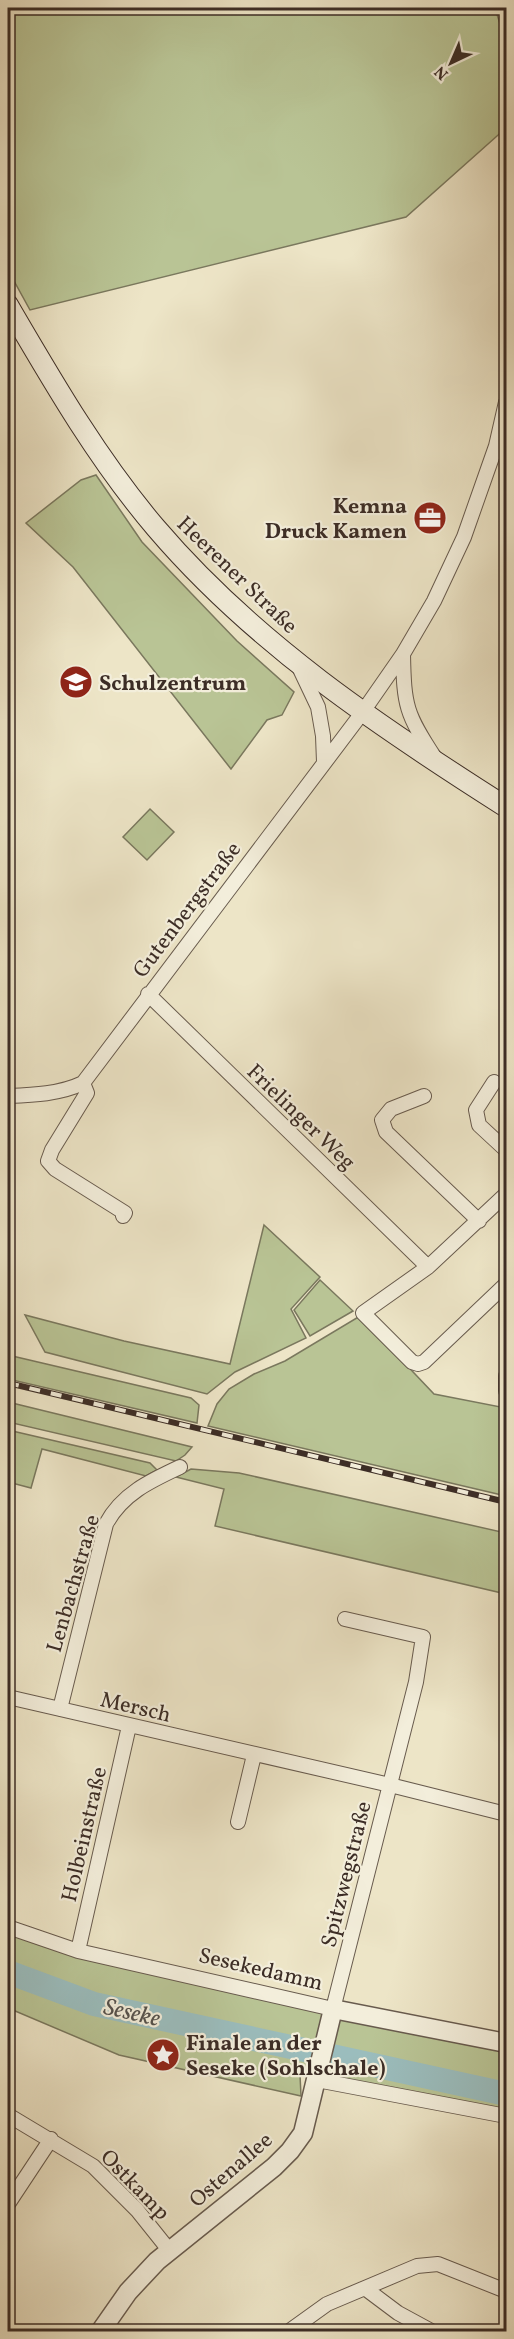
<svg xmlns="http://www.w3.org/2000/svg" width="514" height="2339" viewBox="0 0 514 2339" font-family="Vollkorn,serif">
<style>
.green{fill:#b9c495;stroke:#7a785e;stroke-width:1.5}
.lines{fill:none;stroke-linecap:round;stroke-linejoin:round}
.river{stroke:#9bbdbd;stroke-width:24}
.minor-casing{stroke:#685b4e;stroke-width:16}
.tertiary-casing{stroke:#685b4e;stroke-width:21}
.secondary-casing{stroke:#3c2d26;stroke-width:22}
.minor{stroke:#f3eedb;stroke-width:14}
.tertiary{stroke:#f3eedb;stroke-width:18}
.secondary{stroke:#f3eedb;stroke-width:20}
.rail-casing{stroke:#3c2d26;stroke-width:6}
.rail{stroke:#f3eedb;stroke-width:4;stroke-dasharray:11;stroke-linecap:butt}
.labels{text-anchor:middle;stroke-width:4.5;stroke-linejoin:round;paint-order:stroke}
.poi-label{font-size:22px;font-weight:bold;fill:#3c2d26;stroke:#f3eedb;text-anchor:start}
.street-label{font-size:22px;fill:#3c2d26;stroke:#f3eedb}
.water-label{font-size:24px;font-style:italic;fill:#54514c;stroke:#f3eedb}
</style>
<rect width="100%" height="100%" fill="#ede5c7"/>
<filter id="stains"><feTurbulence type="fractalNoise" baseFrequency=".00333" numOctaves="4"/><feColorMatrix values="0 0 0 0 .2 0 0 0 0 .09 0 0 0 0 .02 0 0 0 .5 -.17"/></filter>
<radialGradient id="worn" r=".72"><stop offset=".6" stop-color="#630" stop-opacity="0"/><stop offset="1" stop-color="#630" stop-opacity=".3"/></radialGradient>
<path class="green" d="M8 8H495L506 43V128L406 217 30 310 8 270Z
M96 475 142 542 237 641 294 692 282 715 267 720 231 769 73 567 26 523 81 480Z
M150 809 174 832 147 860 123 837Z
M264 1225 320 1277 291 1309 306 1338 235 1372 207 1394 45 1352 25 1315 124 1341 230 1364Z
M320 1280 353 1311 310 1336 294 1310Z
M360 1316 434 1394 506 1408V1496L208 1426 217 1404 229 1389 254 1374 285 1361Z
M8 1355 191 1398 199 1405 197 1423 8 1379Z
M8 1402 192 1447 185 1455 176 1461 8 1422Z
M8 1430 150 1463 157 1470 146 1476 42 1449 31 1488 8 1482Z
M191 1469 239 1473 506 1533V1594L215 1526 224 1489 176 1477Z
M8 1929 506 2045V2115L300 2075 301 2096 119 2055 8 2008Z"/>
<g class="lines">
<path class="river" d="M8 1972 94 2004 506 2094"/>
<defs>
<path id="minor" d="M403 654C404 706 406 714 435 758
M299 667 318 707 323 736 324 762
M148 994 428 1267
M494 1082 476 1110 479 1125 506 1150
M83 1083 87 1093 52 1150 48 1161 55 1169 125 1213 123 1216
M8 1096C33 1095 60 1094 83 1083L362 713 403 654 434 601 464 537 496 446 506 402
M424 1096 391 1109 382 1120 386 1132 479 1221
M506 1194 428 1267 363 1313 412 1362 418 1364 424 1362 506 1284
M506 1376V1391
M8 1697 390 1785 506 1814
M60 1709 106 1524C122 1494 150 1481 180 1467
M238 1822 254 1755
M8 1927 78 1951 333 2009 416 1682 423 1637 345 1619
M78 1951 129 1726
M317 2080 506 2116
M8 2115 93 2166 137 2210 169 2250
M8 2204 51 2139
M366 2289 398 2313 433 2332
M288 2332 327 2304 417 2266 438 2264 506 2291"/>
<path id="tertiary" d="M100 2332 128 2292 157 2261 274 2167 290 2151 303 2133 333 2009 506 2043"/>
<path id="secondary" d="M8 305C53 382 98 460 156 528 254 643 380 727 506 807"/>
</defs>
<use href="#minor" class="minor-casing"/>
<use href="#tertiary" class="tertiary-casing"/>
<use href="#secondary" class="secondary-casing"/>
<use href="#minor" class="minor"/>
<use href="#tertiary" class="tertiary"/>
<use href="#secondary" class="secondary"/>
<defs>
<path id="rail" d="M8 1383 506 1502"/>
</defs>
<use href="#rail" class="rail-casing"/>
<use href="#rail" class="rail"/>
</g>
<defs>
<symbol id="office-disc" viewBox="-11 -11 22 22"><circle r="9.5" fill="#8f2418" stroke="#f3eedb"/><path d="M-6-3h4V-5.5h4V-3h4V5H-6ZM-1-4.5V-3h2v-1.5ZM-6 0V1H6V0Z" fill="#fff"/></symbol>
<symbol id="school-disc" viewBox="-11 -11 22 22"><circle r="9.5" fill="#8f2418" stroke="#f3eedb"/><path d="M0-5L7-2L0 1L-7-2ZM-4 1L0 2.5L4 1V4Q0 6-4 4Z" fill="#fff"/></symbol>
<symbol id="sight-disc" viewBox="-11 -11 22 22"><circle r="9.5" fill="#8f2418" stroke="#f3eedb"/><path d="M0-6L1.8-2.2L6-1.7L2.9 1.2L3.7 5.4L0 3.3L-3.7 5.4L-2.9 1.2L-6-1.7L-1.8-2.2Z" fill="#fff"/></symbol>
</defs>
<g fill-rule="evenodd">
<use href="#office-disc" x="411" y="499" width="38" height="38"/>
<use href="#school-disc" x="57" y="663" width="38" height="38"/>
<use href="#sight-disc" x="144" y="2036" width="38" height="38"/>
</g>
<g class="labels">
<g class="poi-label">
<text x="407" y="513" text-anchor="end">Kemna<tspan x="407" dy="25">Druck Kamen</tspan></text>
<text x="99" y="690">Schulzentrum</text>
<text x="186" y="2050">Finale an der<tspan x="186" dy="25">Seseke (Sohlschale)</tspan></text>
</g>
<g class="street-label">
<text transform="translate(238 574) rotate(44)" y="8">Heerener Straße</text>
<text transform="translate(186 909) rotate(-53)" y="8">Gutenbergstraße</text>
<text transform="translate(302 1116) rotate(44)" y="8">Frielinger Weg</text>
<text transform="translate(72 1583) rotate(-74)" y="8">Lenbachstraße</text>
<text transform="translate(136 1706) rotate(13)" y="8">Mersch</text>
<text transform="translate(83 1834) rotate(-77)" y="8">Holbeinstraße</text>
<text transform="translate(345 1874) rotate(-76)" y="8">Spitzwegstraße</text>
<text transform="translate(261 1968) rotate(13)" y="8">Sesekedamm</text>
<text transform="translate(230 2169) rotate(-41)" y="8">Ostenallee</text>
<text transform="translate(136 2184) rotate(46)" y="8">Ostkamp</text>
</g>
<g class="water-label">
<text transform="translate(132 2012) rotate(13)" y="8">Seseke</text>
</g>
</g>
<rect width="514" height="2339" fill="none" stroke="#ede5c7" stroke-width="30"/>
<rect x="9" y="9" width="496" height="2321" fill="none" stroke="#3c2d26" stroke-width="3"/>
<rect x="15" y="15" width="484" height="2309" fill="none" stroke="#3c2d26" stroke-width="1.5"/>
<g transform="translate(451 63) rotate(224)" stroke="#f3eedb" stroke-width="4.5" paint-order="stroke">
<path d="M0-4.5L10 22L0 15L-10 22Z" fill="#3c2d26"/>
<text y="-9" font-size="16" font-weight="bold" text-anchor="middle" fill="#3c2d26">N</text>
</g>
<rect width="100%" height="100%" filter="url(#stains)"/>
<rect width="100%" height="100%" fill="url(#worn)"/>
</svg>
